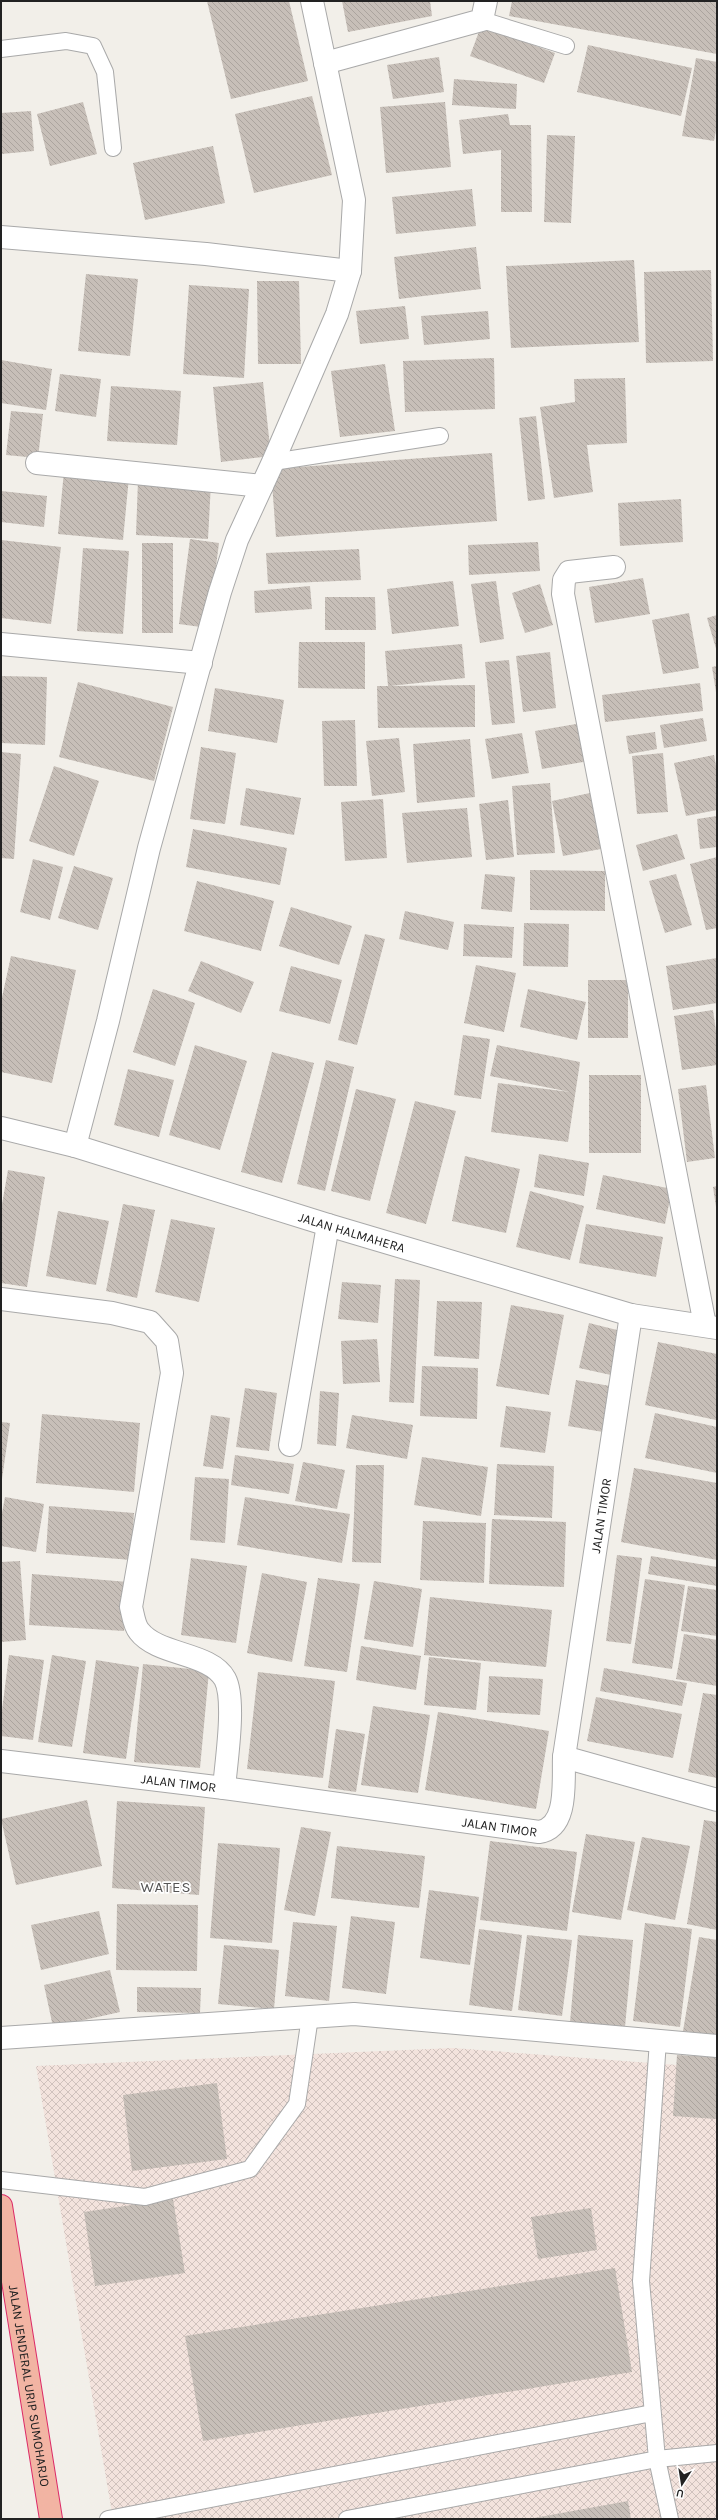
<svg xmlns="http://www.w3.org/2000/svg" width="718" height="2520" viewBox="0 0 718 2520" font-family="Karla,sans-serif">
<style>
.military{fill:url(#military-cross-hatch)}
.building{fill:url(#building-back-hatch)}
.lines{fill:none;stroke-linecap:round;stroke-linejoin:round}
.service-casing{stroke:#a9a9a9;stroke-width:18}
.minor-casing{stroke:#a9a9a9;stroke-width:24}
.tertiary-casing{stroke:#a9a9a9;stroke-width:24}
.trunk-casing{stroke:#dc2a67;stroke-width:24}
.service{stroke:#fff;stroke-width:16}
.minor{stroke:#fff;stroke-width:22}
.tertiary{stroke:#fff;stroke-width:22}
.trunk{stroke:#f2b4a3;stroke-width:22}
.labels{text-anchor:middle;stroke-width:3.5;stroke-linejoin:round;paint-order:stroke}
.street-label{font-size:13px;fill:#222;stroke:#fff}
.quarter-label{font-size:15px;letter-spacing:1px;fill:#555;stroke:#fff}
</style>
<defs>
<pattern id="military-cross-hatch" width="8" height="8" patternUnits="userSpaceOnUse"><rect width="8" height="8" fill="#f3e3dd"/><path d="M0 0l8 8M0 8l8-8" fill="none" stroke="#d0c2bd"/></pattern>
<pattern id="building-back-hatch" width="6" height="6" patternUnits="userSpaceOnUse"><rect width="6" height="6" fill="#c7bfb8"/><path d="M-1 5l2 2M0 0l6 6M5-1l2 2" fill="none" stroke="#aba49e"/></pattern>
</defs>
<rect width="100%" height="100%" fill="#f2efe9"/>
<path class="military" d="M453 2048 717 2068V2519H113L36 2066Z"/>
<path class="building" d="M207 1H289L308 81 231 99Z
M342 1H430L432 16 348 32Z
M512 1H717V54L509 16Z
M481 26 555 53 544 83 470 56Z
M588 45 692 68 681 116 577 92Z
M439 57 444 92 393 99 387 65Z
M696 58 717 62V125L714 141 682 136Z
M454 79 517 84 516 109 452 105Z
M312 96 332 175 254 193 235 114Z
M83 102 97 154 50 166 37 114Z
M445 102 451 167 386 173 380 107Z
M31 111 34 151 1 154V113Z
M508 114 510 125H531L532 212H501V150L463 154 459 120Z
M547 135 575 136 571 223 544 222Z
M213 146 225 203 145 220 133 163Z
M472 189 476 226 396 234 392 197Z
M476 247 481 289 399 299 394 257Z
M634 260 639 342 511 348 506 266Z
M711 270 713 361 646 363 644 272Z
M86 274 138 279 130 356 78 351Z
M257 281H299L301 364H258Z
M189 285 249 289 244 378 183 374Z
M405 306 409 339 360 344 356 311Z
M488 311 490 339 424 345 421 316Z
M494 358 495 409 405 412 403 361Z
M1 360 52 369 46 410 1 403Z
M385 364 395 431 340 437 331 371Z
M60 374 101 379 96 417 55 411Z
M625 378 627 443 587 445 593 492 554 498 540 407 575 402 574 379Z
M263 382 271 456 221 462 213 387Z
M111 386 181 391 177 445 107 441Z
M11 411 43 414 38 458 6 455Z
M536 416 545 499 528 501 519 418Z
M492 453 497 521 276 537 271 469Z
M64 471 129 477 123 540 58 534Z
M138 480 211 483 208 539 136 535Z
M1 491 47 496 44 527 1 522Z
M681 499 683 542 620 546 618 503Z
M190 539 219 543 208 628 179 624Z
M1 540 61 547 51 624 1 618Z
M538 542 540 571 469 575 468 545Z
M142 543H173V633H142Z
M83 548 129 551 123 634 77 631Z
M359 549 361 580 268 584 266 553Z
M643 578 650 614 595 623 589 587Z
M453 581 459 626 392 634 387 589Z
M496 581 504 639 480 643 471 584Z
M540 584 553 625 525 633 512 593Z
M310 586 312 609 255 613 254 591Z
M325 597H375L376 630H325Z
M689 613 699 668 663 674 652 620Z
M717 615V652L707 618Z
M299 642H365V689L298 688Z
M462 644 465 678 390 686 475 685V727L378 728 377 686H388L385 651Z
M550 652 556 708 523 712 516 656Z
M509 660 515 723 492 725 485 662Z
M717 666V692H716L712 667Z
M1 676 47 677 45 745 1 743Z
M78 682 173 707 154 781 59 757Z
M700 683 703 711 605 722 602 695Z
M215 688 284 700 277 743 208 731Z
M703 718 707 741 664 748 660 725Z
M355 720 357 786H324L322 721Z
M582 723 589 761 542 769 535 731Z
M655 732 657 749 629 754 626 736Z
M522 733 529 773 492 779 485 739Z
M399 738 405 792 372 796 366 741Z
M470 739 475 797 417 803 413 744Z
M201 747 236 753 225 824 190 819Z
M1 752 21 754 14 859 1 858Z
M663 753 668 812 637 814 632 756Z
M714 755 717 771V810L686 816 674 763Z
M54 766 99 781 74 856 29 841Z
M550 783 555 853 517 855 512 786Z
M246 788 301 798 294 835 240 825Z
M590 793 601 849 563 856 552 801Z
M383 799 387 858 345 861 341 802Z
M508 800 514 857 486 860 479 804Z
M467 808 472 857 407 863 402 813Z
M717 816V847L700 849 697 819Z
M193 829 287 848 280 885 186 867Z
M677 834 685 859 643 871 636 845Z
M717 857V928L706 930 690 864Z
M33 859 63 867 50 920 20 912Z
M74 866 113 878 98 930 58 918Z
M530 870 605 871V911L530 910Z
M485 874 515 877 512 912 481 909Z
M676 874 692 925 665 933 649 881Z
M197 881 274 901 261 951 184 931Z
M291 907 352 926 339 965 279 946Z
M405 911 454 922 448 950 399 939Z
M524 923 569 924 568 967 523 966Z
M464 924 514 927 512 958 463 956Z
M365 934 385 939 357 1045 338 1040Z
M11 956 76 970 52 1083 1 1072V1002Z
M717 958V1003L673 1010 666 966Z
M201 961 254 982 241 1013 188 991Z
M476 965 516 973 504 1032 464 1023Z
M291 966 342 980 330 1024 279 1011Z
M588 980H628V1038H588Z
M153 989 195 1003 175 1066 133 1052Z
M528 989 586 1002 577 1040 520 1027Z
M713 1010 717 1038V1065L682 1070 674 1016Z
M463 1035 490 1039 481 1099 454 1095Z
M195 1045 247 1061 220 1150 169 1135Z
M497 1045 580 1062 568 1142 491 1132 498 1083 570 1092 490 1076Z
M272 1052 314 1063 282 1183 241 1172Z
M326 1060 354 1067 325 1191 297 1184Z
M128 1069 174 1080 159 1137 114 1125Z
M589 1075H641V1153H589Z
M706 1085 715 1158 687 1162 678 1089Z
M356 1089 396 1099 370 1201 331 1191Z
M415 1101 456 1111 426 1224 386 1213Z
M539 1154 589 1163 584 1196 534 1187Z
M465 1156 520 1169 506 1233 452 1221Z
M8 1170 45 1177 27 1287 1 1283V1210Z
M603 1175 672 1189 665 1224 596 1209Z
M717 1186V1207H716L713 1187Z
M530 1191 584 1206 570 1260 516 1247Z
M123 1204 155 1210 137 1298 106 1291Z
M58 1211 109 1221 96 1285 46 1276Z
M171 1219 215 1228 199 1302 155 1292Z
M586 1224 663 1237 656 1277 579 1263Z
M395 1279 420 1280 414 1403 389 1402Z
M342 1282 381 1285 378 1323 338 1319Z
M437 1301 482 1302 479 1359 434 1356Z
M511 1305 564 1315 549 1395 496 1386Z
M589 1323 621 1331 611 1375 579 1368Z
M377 1339 380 1382 343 1384 341 1341Z
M658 1342 717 1354 716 1420 645 1405Z
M422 1366 478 1368 477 1419 420 1416Z
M576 1380 610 1386 603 1432 568 1426Z
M245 1388 277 1393 269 1451 236 1447Z
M320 1391 339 1393 336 1446 317 1444Z
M506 1406 551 1412 545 1453 500 1447Z
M655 1413 717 1427V1473L645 1458Z
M42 1414 140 1423 134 1492 36 1483Z
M211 1415 230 1418 223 1469 203 1466Z
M352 1415 413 1425 407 1459 346 1448Z
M1 1422 10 1423 2 1479H1Z
M235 1455 294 1464 289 1494 231 1485Z
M422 1457 488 1467 481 1516 414 1505Z
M303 1462 345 1470 337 1509 295 1501Z
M497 1464 554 1466 552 1518 494 1515Z
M356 1465H384L381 1563 352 1562Z
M634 1468 717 1483V1560L621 1542Z
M195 1477 229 1479 225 1543 190 1540Z
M5 1497 44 1504 36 1552 1 1546V1518Z
M245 1497 350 1514 342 1563 237 1545Z
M49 1506 134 1513 131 1560 46 1553Z
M492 1519 566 1522 564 1587 489 1584Z
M423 1521 486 1523 484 1583 420 1580Z
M617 1555 642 1558 631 1644 606 1641Z
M651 1556 717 1567V1586L648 1574Z
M191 1558 247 1566 236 1643 181 1635Z
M20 1561 26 1640 1 1642V1562Z
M262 1573 307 1582 292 1662 247 1653Z
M32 1574 128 1582 124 1631 29 1625Z
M318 1578 360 1584 347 1672 304 1666Z
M645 1579 685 1585 672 1669 632 1663Z
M374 1581 422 1589 413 1647 364 1639Z
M688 1586 717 1590V1636L681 1631Z
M430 1597 552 1610 546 1667 424 1655Z
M684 1634 717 1640V1686L676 1679Z
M361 1646 421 1656 416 1690 356 1680Z
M9 1655 44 1660 33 1740 1 1736V1718Z
M52 1655 86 1661 72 1747 38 1742Z
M429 1657 481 1663 476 1710 424 1705Z
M96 1660 139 1667 126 1759 83 1753Z
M143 1664 209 1671 200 1768 134 1762Z
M604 1668 687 1683 682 1706 600 1691Z
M258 1672 335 1681 323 1778 247 1769Z
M489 1676 543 1679 540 1715 487 1712Z
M703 1693 717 1695V1778L688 1772Z
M596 1697 682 1714 673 1758 587 1741Z
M373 1706 430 1715 418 1793 361 1785Z
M438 1712 549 1731 536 1809 425 1790Z
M336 1729 365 1734 356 1792 328 1788Z
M87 1800 102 1866 16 1885 1 1819Z
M117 1801 205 1807 199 1895 112 1888Z
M704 1820 717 1822V1930L687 1924Z
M301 1827 331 1832 315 1916 284 1910Z
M586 1834 635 1842 621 1920 572 1912Z
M642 1837 690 1846 675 1920 627 1910Z
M490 1841 577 1852 567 1931 480 1920Z
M218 1843 280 1848 272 1943 210 1938Z
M337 1846 425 1856 419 1908 331 1898Z
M429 1890 479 1897 470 1965 420 1958Z
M117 1904 198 1905 197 1971 116 1970Z
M99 1911 109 1954 41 1970 31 1925Z
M351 1916 395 1922 386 1994 342 1988Z
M293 1922 337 1926 329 2001 285 1996Z
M645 1923 692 1929 680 2027 633 2021Z
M479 1929 522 1935 512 2011 469 2005Z
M527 1935 572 1940 562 2016 518 2010Z
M578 1935 633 1940 625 2027 570 2022Z
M699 1937 717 1940V2036L683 2031Z
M224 1945 279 1950 274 2009 218 2004Z
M110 1970 120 2012 53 2027 44 1985Z
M137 1987 201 1988 200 2013 137 2012Z
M677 2055 717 2057V2119L673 2116Z
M217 2083 227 2159 132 2171 123 2095Z
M173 2199 185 2273 95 2286 84 2212Z
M591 2208 597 2250 538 2259 531 2217Z
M615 2268 632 2372 203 2441 185 2336Z
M628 2501 631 2519H534V2518Z"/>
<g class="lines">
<defs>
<path id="service" d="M482 20 566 46
M1 49 66 41 93 46 105 72 113 148
M273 462 440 436
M658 2041 641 2281 657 2459 670 2519
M1 2180 145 2197 250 2169 297 2104 310 2017
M108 2519 652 2413
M347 2519 657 2459 717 2453"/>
<g id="minor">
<path d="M325 63 482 20 486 1"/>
<path d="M1 237 206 254 350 271"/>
<path d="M37 463 262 486"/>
<path d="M614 567 569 572 564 580 563 594 705 1325"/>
<path d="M1 644 201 663"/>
<path d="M1 1128 75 1146 108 1021 149 848 220 592 237 540 273 462 337 314 350 271 354 200 312 1"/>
<path id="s1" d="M75 1146 328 1225 631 1315 717 1328"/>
<path d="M1 1299 112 1313 150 1322 167 1341 172 1373 131 1607C133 1614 134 1625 139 1631 158 1656 210 1652 225 1679 236 1700 226 1763 224 1788"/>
<path d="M290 1445 328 1225"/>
<path d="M564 1757 717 1800"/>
<path id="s2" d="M1 1761 224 1788 539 1832C569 1828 563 1780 564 1757L631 1315"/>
</g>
<path id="tertiary" d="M1 2038 354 2014 717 2046"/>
<g id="trunk">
<path id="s3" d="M1 2206 51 2519"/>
</g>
</defs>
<use href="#service" class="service-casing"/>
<use href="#minor" class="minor-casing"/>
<use href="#tertiary" class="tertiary-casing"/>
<use href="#trunk" class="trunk-casing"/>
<use href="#service" class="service"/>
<use href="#minor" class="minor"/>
<use href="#tertiary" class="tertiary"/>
<use href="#trunk" class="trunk"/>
</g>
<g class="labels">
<g class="street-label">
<text dy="5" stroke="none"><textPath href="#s1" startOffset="290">JALAN HALMAHERA</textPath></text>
<text dy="5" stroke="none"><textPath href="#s2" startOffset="873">JALAN TIMOR</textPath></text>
<text dy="5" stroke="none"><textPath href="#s2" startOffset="179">JALAN TIMOR</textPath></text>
<text dy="5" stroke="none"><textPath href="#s2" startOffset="503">JALAN TIMOR</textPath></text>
<text dy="5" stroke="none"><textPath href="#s3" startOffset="182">JALAN JENDERAL URIP SUMOHARJO</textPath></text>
</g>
<g class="quarter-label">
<text x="166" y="1892">WATES</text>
</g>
</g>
<rect width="718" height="2520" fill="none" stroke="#222222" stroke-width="4"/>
<g transform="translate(682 2484) rotate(192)" stroke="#ffffff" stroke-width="3" paint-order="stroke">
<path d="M0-3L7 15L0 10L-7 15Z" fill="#222222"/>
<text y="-6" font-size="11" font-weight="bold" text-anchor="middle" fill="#222222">U</text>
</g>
</svg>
